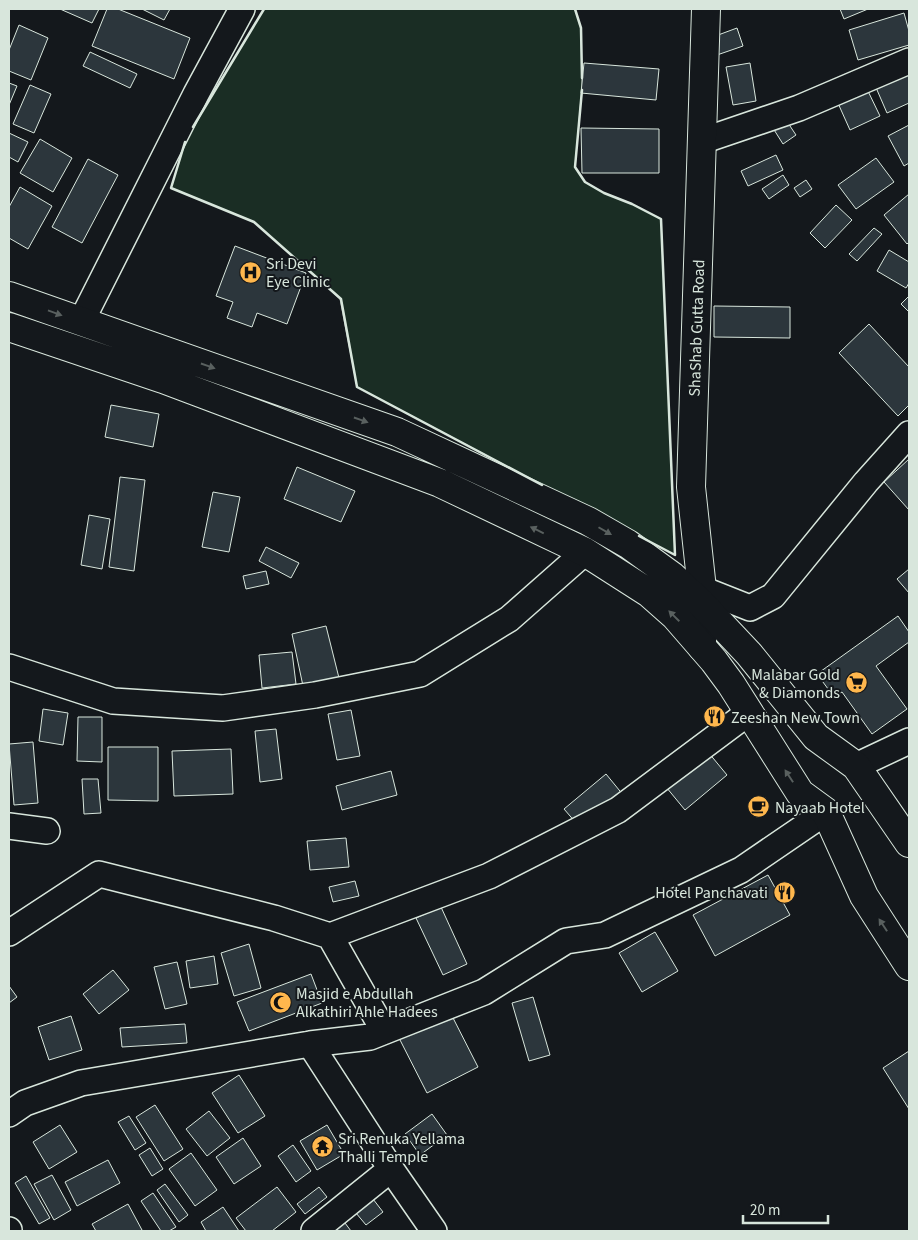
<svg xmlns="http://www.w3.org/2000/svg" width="918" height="1240" viewBox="0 0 918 1240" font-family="'Source Sans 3',sans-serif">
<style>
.green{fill:#1a2d24;stroke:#939e99}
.building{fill:#2c363c;stroke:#d8e6dc}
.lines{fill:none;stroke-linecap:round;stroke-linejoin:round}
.minor-casing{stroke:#d8e6dc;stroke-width:28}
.tertiary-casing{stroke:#d8e6dc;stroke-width:30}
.trunk-casing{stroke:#d8e6dc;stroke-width:30}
.minor{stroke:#14181c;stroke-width:25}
.tertiary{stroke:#14181c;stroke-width:28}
.trunk{stroke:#14181c;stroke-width:28}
.wall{stroke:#d8e6dc;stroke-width:2.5}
.oneway{fill:#59605f}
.labels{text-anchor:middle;stroke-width:4;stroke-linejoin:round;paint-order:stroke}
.poi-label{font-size:16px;fill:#d8e6dc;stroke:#14181c;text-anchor:start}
.street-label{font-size:16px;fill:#d8e6dc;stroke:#14181c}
</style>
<rect width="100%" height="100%" fill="#14181c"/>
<path class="green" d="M264 9H575L581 28 582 86 575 167 585 182 604 193 632 204 661 219 675 555 357 387 340 299 254 222 171 188 186 139Z"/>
<path class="building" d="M60 9H99L92 23Z
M107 9H118L190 38 174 79 92 46Z
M142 9H170L164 20Z
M840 9H868L844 19Z
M904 13 909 31V45L858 60 849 30Z
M19 25 48 38 31 80 9 71V50Z
M737 28 743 46 717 55 710 38Z
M90 52 137 74 130 88 83 66Z
M584 63 659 69 656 100 581 93Z
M750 63 756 101 733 105 726 67Z
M909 69V103L887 113 874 83Z
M9 83 17 86 9 105Z
M30 85 51 94 34 133 13 124Z
M866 87 880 116 850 130 837 101Z
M784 117 796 135 783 144 771 125Z
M909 125V163L904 166 888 136Z
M581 128 659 129V173H582Z
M9 133 28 142 18 162 9 157Z
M40 139 72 158 53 192 20 173Z
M776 155 783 170 748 186 741 171Z
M876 158 894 182 856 209 838 185Z
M88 159 118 175 82 243 52 227Z
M783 175 789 185 769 199 762 189Z
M806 180 812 189 800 197 794 188Z
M20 187 52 206 28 249 9 238V207Z
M909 194V242L907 244 884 215Z
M836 205 852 220 825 248 810 233Z
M874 228 882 234 857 261 849 254Z
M235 246 306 273 287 324 257 313 252 327 227 318 233 302 216 296Z
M889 250 909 262V283L906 288 877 271Z
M909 296V312L901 304Z
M714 306 790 307V338L714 337Z
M869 324 909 367V405L898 416 839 353Z
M111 405 159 414 153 447 105 437Z
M909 459V510L884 482Z
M297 467 355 491 341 522 284 499Z
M120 477 145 480 134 571 109 567Z
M213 492 240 497 229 552 202 547Z
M89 515 110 519 102 569 81 565Z
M266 547 299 563 291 578 259 561Z
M909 569V593L897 579Z
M266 571 269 584 246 589 243 576Z
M898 616 909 632V642L876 666 907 709 872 734 842 692 834 697 817 674Z
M326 626 339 678 303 686 292 634Z
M292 652 296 684 262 688 259 655Z
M43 709 68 713 63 745 39 741Z
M351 710 360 756 337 760 328 714Z
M78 717H102V762L77 761Z
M276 729 282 779 260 782 255 731Z
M699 741 727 775 685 810 657 776Z
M33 742 38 803 14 805 9 744Z
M108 747H158V801L108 800Z
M231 749 233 794 174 796 172 751Z
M391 771 397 795 342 810 336 786Z
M606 774 624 796 583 831 564 809Z
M82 779H98L101 813 84 814Z
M346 838 349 867 310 870 307 841Z
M768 875 790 915 715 956 693 915Z
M355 881 359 896 333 902 329 887Z
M441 907 467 964 443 975 416 918Z
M655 932 678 971 642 992 619 953Z
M249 944 261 988 234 996 221 953Z
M214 956 218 984 190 988 186 961Z
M177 962 187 1004 165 1009 154 967Z
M113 970 129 990 99 1014 83 994Z
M311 974 322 1003 249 1031 237 1002Z
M9 986 17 997 9 1003Z
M533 997 550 1055 529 1061 512 1003Z
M449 1010 478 1067 427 1093 398 1036Z
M71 1016 82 1050 49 1060 38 1027Z
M185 1024 187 1043 122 1047 120 1028Z
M909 1051V1109L883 1068Z
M239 1075 265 1116 238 1133 212 1093Z
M155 1105 183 1149 164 1161 136 1117Z
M209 1111 230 1138 207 1156 186 1129Z
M432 1114 447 1135 420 1155 405 1134Z
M129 1116 146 1143 135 1150 118 1122Z
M60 1125 77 1152 49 1169 33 1142Z
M327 1125 344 1154 317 1170 300 1141Z
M243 1138 261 1166 234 1184 216 1157Z
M293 1145 311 1171 296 1182 278 1156Z
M150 1148 163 1169 152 1176 139 1155Z
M191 1153 217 1190 195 1206 169 1169Z
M108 1160 120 1183 77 1206 65 1182Z
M52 1175 71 1210 54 1220 34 1184Z
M26 1176 50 1218 39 1224 15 1183Z
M165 1184 188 1215 179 1222 157 1190Z
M277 1187 296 1212 272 1231H246L236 1218Z
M319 1187 327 1197 305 1214 297 1204Z
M153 1193 176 1227 169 1231H161L141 1201Z
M373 1199 383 1212 366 1225 356 1213Z
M128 1204 142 1230 139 1231H96L92 1224Z
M223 1207 239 1231H206L201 1222Z
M345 1223 351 1231H333Z"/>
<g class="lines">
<defs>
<path id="minor" d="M702 141 799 108 909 61
M81 322 196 94 242 9
M702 589 750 608 773 596 866 482 909 434
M9 667 113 701 223 708 315 695 420 674 509 619 585 552
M856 766 909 741
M9 826 47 831
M9 933 99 874 274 918 330 936 384 1031
M330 936 489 876 618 810 748 713
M310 1044 391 1169 434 1231
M9 1114 25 1103 81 1083 310 1044 370 1037 484 992 566 941 605 935 741 870 826 812
M9 1230V1231
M314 1231 391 1169"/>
<path id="tertiary" d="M702 647V589L691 487 706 9"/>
<path id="trunk" d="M9 296 397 432 588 521 628 544 672 576 701 603 749 654 816 737 856 766 909 843
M9 327 163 379 440 483 585 552 649 593 675 616 714 661 731 684 800 793 826 812 864 896 909 966"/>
</defs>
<use href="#minor" class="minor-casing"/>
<use href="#tertiary" class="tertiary-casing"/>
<use href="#trunk" class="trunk-casing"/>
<use href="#minor" class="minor"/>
<use href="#tertiary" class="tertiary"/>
<use href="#trunk" class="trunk"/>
<path class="wall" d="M575 9 581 28 582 78
M582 90 575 167 585 182 604 193 632 204 661 219 675 555 639 536
M193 127 264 9
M185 142 171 188 254 222 341 299 357 387 542 485"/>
</g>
<defs><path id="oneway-solid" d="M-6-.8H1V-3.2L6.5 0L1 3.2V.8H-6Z" transform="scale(1.25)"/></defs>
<g class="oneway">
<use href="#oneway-solid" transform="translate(55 313) rotate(20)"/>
<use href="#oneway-solid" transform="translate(208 366) rotate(19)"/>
<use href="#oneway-solid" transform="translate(361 420) rotate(19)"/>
<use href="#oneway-solid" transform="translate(537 530) rotate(-154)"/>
<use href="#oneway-solid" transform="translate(605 531) rotate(30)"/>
<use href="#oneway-solid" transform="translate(674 616) rotate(-135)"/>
<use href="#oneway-solid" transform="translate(789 776) rotate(-123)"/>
<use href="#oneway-solid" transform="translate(883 925) rotate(-123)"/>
</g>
<defs>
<symbol id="hospital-disc" viewBox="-11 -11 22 22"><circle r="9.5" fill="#ffb74d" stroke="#14181c"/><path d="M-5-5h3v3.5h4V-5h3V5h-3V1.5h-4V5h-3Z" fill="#111"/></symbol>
<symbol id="supermarket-disc" viewBox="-11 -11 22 22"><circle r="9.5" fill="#ffb74d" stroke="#14181c"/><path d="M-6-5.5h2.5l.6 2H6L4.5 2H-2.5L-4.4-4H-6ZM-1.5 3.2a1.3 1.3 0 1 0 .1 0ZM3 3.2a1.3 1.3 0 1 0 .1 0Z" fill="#111"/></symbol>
<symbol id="restaurant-disc" viewBox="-11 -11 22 22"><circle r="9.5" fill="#ffb74d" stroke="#14181c"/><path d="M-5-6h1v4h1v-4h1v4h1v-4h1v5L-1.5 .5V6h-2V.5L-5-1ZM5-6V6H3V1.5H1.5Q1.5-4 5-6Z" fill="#111"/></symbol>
<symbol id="cafe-disc" viewBox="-11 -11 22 22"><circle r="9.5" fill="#ffb74d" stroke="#14181c"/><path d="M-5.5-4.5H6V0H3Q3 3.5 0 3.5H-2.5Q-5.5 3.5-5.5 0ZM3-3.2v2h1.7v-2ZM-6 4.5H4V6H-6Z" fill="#111"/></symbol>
<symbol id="mosque-disc" viewBox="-11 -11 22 22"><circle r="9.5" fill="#ffb74d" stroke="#14181c"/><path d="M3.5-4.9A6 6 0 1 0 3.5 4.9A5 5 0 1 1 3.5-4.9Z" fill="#111"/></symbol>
<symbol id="temple-disc" viewBox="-11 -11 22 22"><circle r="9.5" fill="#ffb74d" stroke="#14181c"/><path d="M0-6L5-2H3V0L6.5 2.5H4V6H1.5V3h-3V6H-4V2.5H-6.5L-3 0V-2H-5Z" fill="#111"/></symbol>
</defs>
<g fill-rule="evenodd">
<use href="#hospital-disc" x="238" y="260" width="25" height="25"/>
<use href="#supermarket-disc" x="844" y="670" width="25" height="25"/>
<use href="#restaurant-disc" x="702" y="704" width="25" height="25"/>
<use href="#cafe-disc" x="746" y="794" width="25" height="25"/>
<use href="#restaurant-disc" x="772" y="880" width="25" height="25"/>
<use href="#mosque-disc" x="268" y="990" width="25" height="25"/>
<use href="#temple-disc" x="310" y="1134" width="25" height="25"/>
</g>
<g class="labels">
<g class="poi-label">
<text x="266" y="269">Sri Devi<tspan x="266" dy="18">Eye Clinic</tspan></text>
<text x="840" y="680" text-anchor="end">Malabar Gold<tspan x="840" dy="18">&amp; Diamonds</tspan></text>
<text x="731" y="723">Zeeshan New Town</text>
<text x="775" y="813">Nayaab Hotel</text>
<text x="768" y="898" text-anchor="end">Hotel Panchavati</text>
<text x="296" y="999">Masjid e Abdullah<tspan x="296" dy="18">Alkathiri Ahle Hadees</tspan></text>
<text x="338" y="1144">Sri Renuka Yellama<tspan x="338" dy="18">Thalli Temple</tspan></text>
</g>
<g class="street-label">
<text transform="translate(696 328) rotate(-88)" y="6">ShaShab Gutta Road</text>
</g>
</g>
<rect width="918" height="1240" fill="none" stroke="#d8e6dc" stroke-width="20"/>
<path d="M743 1215v8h85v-8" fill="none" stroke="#d8e6dc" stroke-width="2.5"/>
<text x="750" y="1215" font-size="15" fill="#d8e6dc" stroke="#14181c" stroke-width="4" paint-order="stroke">20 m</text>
</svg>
